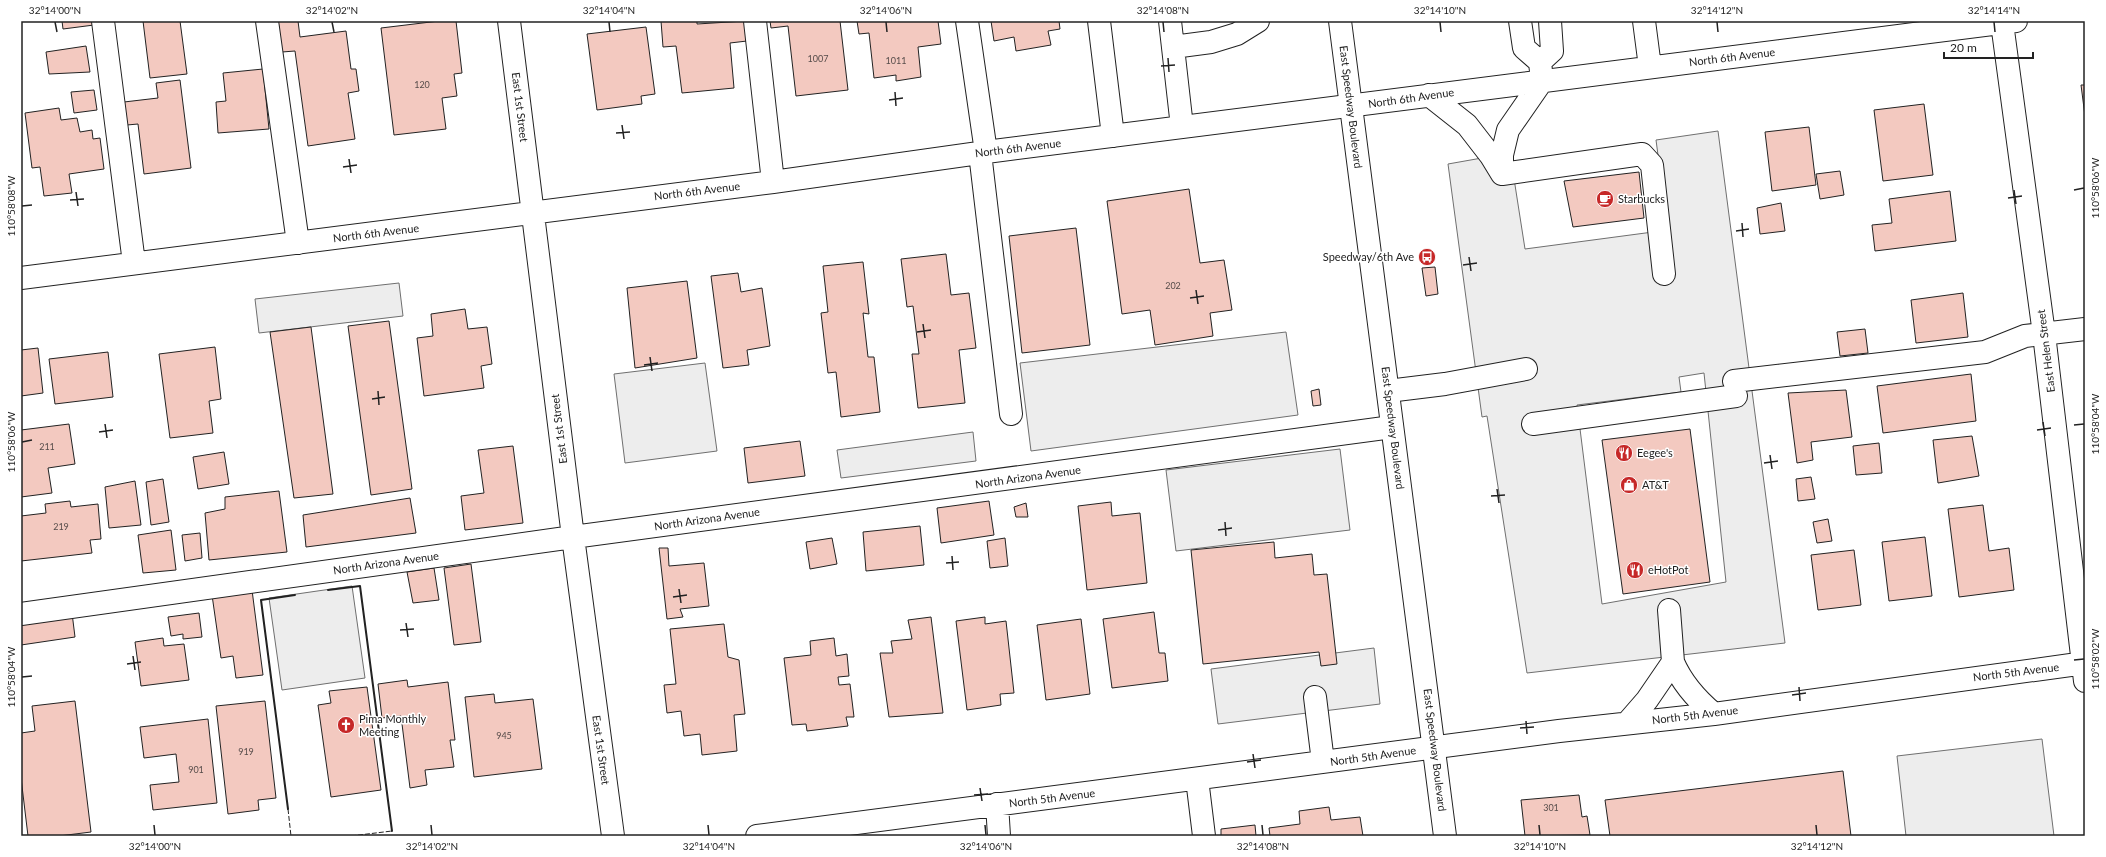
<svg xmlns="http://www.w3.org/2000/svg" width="2106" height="857" viewBox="0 0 2106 857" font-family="Lato,sans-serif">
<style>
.parking{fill:#ededed;stroke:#6f6f6f;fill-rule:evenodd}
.building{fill:#f3c9c0;stroke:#222}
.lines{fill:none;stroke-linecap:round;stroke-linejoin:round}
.minor-casing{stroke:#222;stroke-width:24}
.major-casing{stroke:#222;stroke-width:24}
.minor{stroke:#fff;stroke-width:22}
.major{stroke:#fff;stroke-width:22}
.fence{stroke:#222;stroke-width:1;stroke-dasharray:5 2;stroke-linecap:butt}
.wall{stroke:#222;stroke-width:2}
.ticks{fill:none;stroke:#222;stroke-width:1.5}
.labels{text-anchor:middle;stroke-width:3;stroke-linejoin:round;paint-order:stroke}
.number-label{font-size:9px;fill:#564c4a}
.street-label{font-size:11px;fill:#222;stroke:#fff}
.poi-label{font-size:11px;fill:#222;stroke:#fff;text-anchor:start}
.neatline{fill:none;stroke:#222;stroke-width:1.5}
.ticks-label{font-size:10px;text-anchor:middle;fill:#222}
</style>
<rect width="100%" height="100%" fill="#fff"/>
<path class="parking" d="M1718 131 1785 643 1527 673 1487 416 1482 417 1448 164 1510 153 1525 249 1668 230 1656 140ZM1704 373 1726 582 1602 604 1577 405 1681 392 1679 377Z
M399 283 403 316 259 333 255 299Z
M1286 332 1298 415 1031 451 1020 363Z
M705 363 717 451 625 463 614 374Z
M973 432 976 461 841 478 837 450Z
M1340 449 1350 530 1176 551 1166 470Z
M352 586 365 678 282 690 269 598Z
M1374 648 1380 704 1218 724 1211 669Z
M2042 739 2054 836H1906L1897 756Z"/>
<path class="building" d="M62 21H93L94 25 63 29Z
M143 21H180L187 74 150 78Z
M278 21H298L300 37 346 31 351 69H356L359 91 348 93 355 139 308 146 295 51 282 52Z
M439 21H456L462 73 454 74 457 96 442 98 446 129 394 135 381 28Z
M661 21H697V24L745 21 747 41 730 43 734 88 682 93 676 46 663 47Z
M770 21H840L848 90 796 96 788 26 771 28Z
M857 21H938L941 44 918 47 921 77 896 81V75L874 78 869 33 859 34Z
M991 21H1059L1060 29 1048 31 1051 45 1016 51 1014 37 994 41Z
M646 27 655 94 641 96 642 104 597 110 587 34Z
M86 46 90 72 49 74 46 52Z
M263 69 269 129 218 133 216 102 226 101 223 73Z
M180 80 191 168 144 174 138 124 127 125 124 102 158 98 156 83Z
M2081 85H2085V116Z
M94 90 97 110 74 113 71 92Z
M1924 104 1933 175 1883 181 1874 110Z
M59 108 61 120 77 118 80 132 92 130 93 139 100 138 104 169 69 174 72 193 44 196 40 167 32 168 25 113Z
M1809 127 1816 185 1772 191 1765 132Z
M1840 171 1844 195 1820 199 1816 174Z
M1639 172 1644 218 1573 227 1564 181Z
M1189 189 1200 263 1224 260 1232 310 1210 313 1213 336 1155 345 1150 310 1122 314 1107 201Z
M1950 191 1956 241 1875 251 1872 225 1892 223 1889 199Z
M1781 203 1785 231 1760 234 1757 208Z
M1076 228 1090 345 1022 353 1009 236Z
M946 254 951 295 969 293 976 348 959 350 965 403 918 408 912 354H919L913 306 907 307 901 259Z
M863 262 869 314 863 313 868 357H874L880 412 841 417 836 372 828 373 821 313 828 312 823 266Z
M1435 267 1438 294 1426 296 1422 268Z
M738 273 741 292 762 288 770 346 747 350 749 365 723 368 711 276Z
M687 281 697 358 635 368 627 288Z
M1963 293 1968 337 1916 343 1911 300Z
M465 309 468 329 487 327 492 364 481 366 484 388 424 396 417 338 433 336 431 314Z
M389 321 412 489 371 495 348 326Z
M311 327 333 494 294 498 270 332Z
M1865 329 1868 353 1840 356 1837 332Z
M215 347 221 399 209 401 213 433 170 438 159 354Z
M38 348 43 393 21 396V350Z
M108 352 113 397 55 404 49 359Z
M1971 374 1976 421 1883 433 1877 386Z
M1319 389 1321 405 1313 406 1311 391Z
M1846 390 1852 437 1811 442 1813 460 1797 463 1788 393Z
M69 424 75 464 48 468 52 493 21 497V430Z
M1690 429 1710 582 1623 594 1602 440Z
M1972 436 1979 476 1938 483 1933 440Z
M800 441 805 476 748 483 744 448Z
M1879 443 1882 473 1856 475 1853 446Z
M513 446 523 523 465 530 461 496 484 493 478 450Z
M224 452 229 484 198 489 193 457Z
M1811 477 1815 499 1798 501 1796 479Z
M163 479 169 522 151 525 146 482Z
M135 481 141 525 109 528 105 487Z
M279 491 287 552 209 560 205 513 225 509V497Z
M410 498 416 533 306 547 303 515Z
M70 501 71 507 98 504 101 539 90 540 92 553 21 561V516L46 513 45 504Z
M989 501 994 535 941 543 937 508Z
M1111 502 1112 516 1140 513 1147 583 1087 590 1078 506Z
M1026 503 1028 517H1016L1014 507Z
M1983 505 1989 551 2009 548 2014 590 1959 597 1948 509Z
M1828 519 1832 541 1817 543 1813 522Z
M920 526 924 565 866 571 863 532Z
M171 530 176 570 143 573 138 535Z
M200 533 202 558 185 561 182 535Z
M1925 537 1932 596 1889 601 1882 542Z
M832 538 837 564 810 569 806 542Z
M1005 538 1008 566 990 568 987 541Z
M1274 542 1275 558 1312 554 1314 575 1327 574 1337 664 1321 666 1319 652 1203 664 1191 550Z
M659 548H668L669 566 704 563 709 606 680 609 683 617 667 619Z
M1854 550 1861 605 1818 610 1811 555Z
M471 564 481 642 454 645 444 568Z
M434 568 439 600 413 603 407 572Z
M252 590 263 675 236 678 233 656 221 658 212 595Z
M1154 612 1159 653H1165L1168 681 1112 688 1103 619Z
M72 613 75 637 21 645V621Z
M199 613 202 637 183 639V634L171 636 168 617Z
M931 617 943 713 889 717 880 653H893L891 641 912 639 908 620Z
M985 617V624L1006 621 1014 693 1000 694 1001 705 967 710 956 621Z
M1081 619 1090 694 1046 700 1037 625Z
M724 624 728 657 739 660 745 714 734 715 737 751 702 755 700 734 684 736 681 711 667 713 664 685 676 684 670 629Z
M163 638 164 646 184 644 189 680 141 686 135 642Z
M834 638 836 656 847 654 849 676 838 677 839 685 850 684 854 717H846L848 726 807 731 806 724 792 725 784 658 811 655 810 641Z
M407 680 408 687 448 682 455 740H450L454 767 425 770 427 785 410 788 401 716 382 718 378 684Z
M367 687 381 790 331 797 318 705 331 703 329 691Z
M494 694 495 703 533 699 542 769 474 777 465 697Z
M75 701 91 832 59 836H28L21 778V733L35 731 32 706Z
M265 701 276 798 258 800 259 810 228 814 216 706Z
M208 719 217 803 153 810 150 785 179 782 176 754 144 758 140 727Z
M1843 771 1851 836H1610L1605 800Z
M1579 795 1582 817 1587 816 1590 835 1525 836 1521 800Z
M1329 807 1331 820 1360 817 1363 836H1270L1269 828 1300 824 1299 811Z
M1255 825 1256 836H1221V829Z"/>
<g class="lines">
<defs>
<path id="minor" d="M103 21 134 263
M267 21 298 243
M509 21 573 537 613 836
M755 21 773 182
M967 21 986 152
M1099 21 1113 136
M1170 21 1182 127
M1520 21 1524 48 1540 62 1552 51 1550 21
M1644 21 1650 67
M2002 23 2044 334 2085 681
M1173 47 1211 42 1237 34 1258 21
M1429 95 1467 125 1491 156 1502 174V155L1508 130 1542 81 1540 62
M980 153 1011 414
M1502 174 1642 154 1652 165 1664 274
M21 278 773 182 986 152 2016 21
M1734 381 1985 352 2025 336 2085 329
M1388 391 1445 384 1526 369
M1533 424 1736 396
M1669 610 1673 662C1682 683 1696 699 1714 714
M21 614 573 537 1392 427
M1315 697 1323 762
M1627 723 1647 700 1673 662
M1197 779 1204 836
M997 804 999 836
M757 836 1559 731 1714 714 2085 663"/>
<path id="major" d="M1340 21 1445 836"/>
</defs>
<use href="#minor" class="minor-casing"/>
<use href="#major" class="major-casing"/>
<use href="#minor" class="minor"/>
<use href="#major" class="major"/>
<path class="fence" d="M288 809 291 836
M351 836 392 831"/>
<path class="wall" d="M328 590 360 586 392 831
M288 809 261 600 295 595"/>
</g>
<path class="ticks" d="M55 22 57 32M332 22 334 32M609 22 610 32M886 22 887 32M1163 22 1164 32M1440 22 1441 32M1717 22 1718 32M1994 22 1995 32M1168 58 1169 72M1161 66 1175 65M895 92 896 106M889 100 903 98M622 125 624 139M616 133 630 132M349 159 351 173M343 167 357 165M2014 190 2016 204M2074 190 2084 188M76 192 78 206M2008 198 2022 196M70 200 84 199M22 206 32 205M1742 223 1743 237M1736 231 1749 229M1469 257 1471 271M1463 265 1477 263M1196 290 1198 304M1190 298 1204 296M923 324 925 338M917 332 931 330M650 357 652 371M644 365 658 363M378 391 379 405M372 399 385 397M2043 422 2045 436M105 424 107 438M2074 425 2084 424M2037 430 2051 428M99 432 113 430M22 442 32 440M1770 455 1772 469M1764 463 1778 461M1497 489 1499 503M1491 496 1505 495M1225 522 1226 536M1218 530 1232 528M952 556 953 570M946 563 959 562M679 589 681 603M673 597 687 595M406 623 408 637M400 630 414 629M133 656 135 670M2074 660 2084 659M127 664 141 662M22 677 32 676M1799 687 1800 701M1792 695 1806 693M1526 721 1527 734M1520 728 1534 727M1253 754 1255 768M1247 762 1261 760M980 788 982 801M974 795 988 794M154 825 155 835M431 825 432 835M708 825 709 835M985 825 986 835M1262 825 1263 835M1539 825 1540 835M1816 825 1817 835"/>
<defs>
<symbol id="cafe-disc" viewBox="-11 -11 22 22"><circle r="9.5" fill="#c62828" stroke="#fff"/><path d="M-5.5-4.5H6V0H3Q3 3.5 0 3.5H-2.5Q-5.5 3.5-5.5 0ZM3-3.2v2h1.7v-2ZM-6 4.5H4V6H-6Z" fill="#fff"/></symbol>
<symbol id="bus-disc" viewBox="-11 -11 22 22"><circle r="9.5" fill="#c62828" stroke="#fff"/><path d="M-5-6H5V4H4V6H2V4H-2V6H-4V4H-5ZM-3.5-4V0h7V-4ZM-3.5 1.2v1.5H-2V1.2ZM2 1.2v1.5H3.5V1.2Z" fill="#fff"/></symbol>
<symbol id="restaurant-disc" viewBox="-11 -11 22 22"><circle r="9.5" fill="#c62828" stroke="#fff"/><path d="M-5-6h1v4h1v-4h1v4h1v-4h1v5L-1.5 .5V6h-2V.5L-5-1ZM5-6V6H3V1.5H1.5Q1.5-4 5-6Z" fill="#fff"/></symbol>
<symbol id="shop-disc" viewBox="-11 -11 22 22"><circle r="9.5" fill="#c62828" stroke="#fff"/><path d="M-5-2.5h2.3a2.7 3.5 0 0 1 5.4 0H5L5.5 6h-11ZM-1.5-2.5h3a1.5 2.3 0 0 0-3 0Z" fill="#fff"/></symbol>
<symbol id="church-disc" viewBox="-11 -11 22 22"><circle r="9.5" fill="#c62828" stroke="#fff"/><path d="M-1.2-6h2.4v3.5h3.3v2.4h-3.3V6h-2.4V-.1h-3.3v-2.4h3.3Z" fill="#fff"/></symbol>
</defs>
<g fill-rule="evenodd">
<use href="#cafe-disc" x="1595" y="189" width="20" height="20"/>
<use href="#bus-disc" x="1417" y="247" width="20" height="20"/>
<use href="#restaurant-disc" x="1614" y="443" width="20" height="20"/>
<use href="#shop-disc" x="1619" y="475" width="20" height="20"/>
<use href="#restaurant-disc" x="1625" y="560" width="20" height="20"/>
<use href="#church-disc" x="336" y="715" width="20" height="20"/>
</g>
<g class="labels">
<g class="number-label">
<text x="818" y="62">1007</text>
<text x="896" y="64">1011</text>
<text x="422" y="88">120</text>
<text x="1173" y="289">202</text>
<text x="47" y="450">211</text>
<text x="61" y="530">219</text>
<text x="504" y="739">945</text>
<text x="246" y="755">919</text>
<text x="196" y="773">901</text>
<text x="1551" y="811">301</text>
</g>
<g class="street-label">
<text transform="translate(1732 57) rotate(-7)" y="4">North 6th Avenue</text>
<text transform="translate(1411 98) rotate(-8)" y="4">North 6th Avenue</text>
<text transform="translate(520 107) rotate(83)" y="4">East 1st Street</text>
<text transform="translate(1351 107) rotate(83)" y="4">East Speedway Boulevard</text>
<text transform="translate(1018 148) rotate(-7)" y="4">North 6th Avenue</text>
<text transform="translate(697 191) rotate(-7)" y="4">North 6th Avenue</text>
<text transform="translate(376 233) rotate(-7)" y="4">North 6th Avenue</text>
<text transform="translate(2046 351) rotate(-97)" y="4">East Helen Street</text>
<text transform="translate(1393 428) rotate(83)" y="4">East Speedway Boulevard</text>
<text transform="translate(559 429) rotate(-97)" y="4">East 1st Street</text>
<text transform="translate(1028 477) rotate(-8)" y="4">North Arizona Avenue</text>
<text transform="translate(707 519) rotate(-8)" y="4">North Arizona Avenue</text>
<text transform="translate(386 563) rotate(-8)" y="4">North Arizona Avenue</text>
<text transform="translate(2016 672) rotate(-7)" y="4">North 5th Avenue</text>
<text transform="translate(1695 715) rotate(-7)" y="4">North 5th Avenue</text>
<text transform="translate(601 750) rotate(82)" y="4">East 1st Street</text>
<text transform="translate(1435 750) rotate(83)" y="4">East Speedway Boulevard</text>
<text transform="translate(1373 756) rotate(-8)" y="4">North 5th Avenue</text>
<text transform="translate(1052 798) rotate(-7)" y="4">North 5th Avenue</text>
</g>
<g class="poi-label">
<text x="1618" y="203">Starbucks</text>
<text x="1414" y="261" text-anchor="end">Speedway/6th Ave</text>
<text x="1637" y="457">Eegee's</text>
<text x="1642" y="489">AT&amp;T</text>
<text x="1648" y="574">eHotPot</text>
<text x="359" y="723">Pima Monthly<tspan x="359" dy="13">Meeting</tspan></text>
</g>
</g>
<rect width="2106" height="857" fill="none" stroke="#ffffff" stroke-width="44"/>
<path d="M1944 52v6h89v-6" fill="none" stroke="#222222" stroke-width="2"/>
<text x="1950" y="52" font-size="12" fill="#222222" stroke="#ffffff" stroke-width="3" paint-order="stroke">20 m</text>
<rect x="22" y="22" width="2062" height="813" class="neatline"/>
<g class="ticks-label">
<text x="55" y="14">32°14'00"N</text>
<text x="332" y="14">32°14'02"N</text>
<text x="609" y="14">32°14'04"N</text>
<text x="886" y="14">32°14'06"N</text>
<text x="1163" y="14">32°14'08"N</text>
<text x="1440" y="14">32°14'10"N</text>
<text x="1717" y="14">32°14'12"N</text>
<text x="1994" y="14">32°14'14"N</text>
<text transform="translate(2095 188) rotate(-90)" y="4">110°58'06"W</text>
<text transform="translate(11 206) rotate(-90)" y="4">110°58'08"W</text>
<text transform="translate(2095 424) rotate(-90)" y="4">110°58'04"W</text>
<text transform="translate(11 442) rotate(-90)" y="4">110°58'06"W</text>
<text transform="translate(2095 659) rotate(-90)" y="4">110°58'02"W</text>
<text transform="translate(11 677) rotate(-90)" y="4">110°58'04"W</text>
<text x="155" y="850">32°14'00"N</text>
<text x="432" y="850">32°14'02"N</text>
<text x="709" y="850">32°14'04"N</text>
<text x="986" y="850">32°14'06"N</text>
<text x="1263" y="850">32°14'08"N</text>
<text x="1540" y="850">32°14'10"N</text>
<text x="1817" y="850">32°14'12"N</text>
</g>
</svg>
